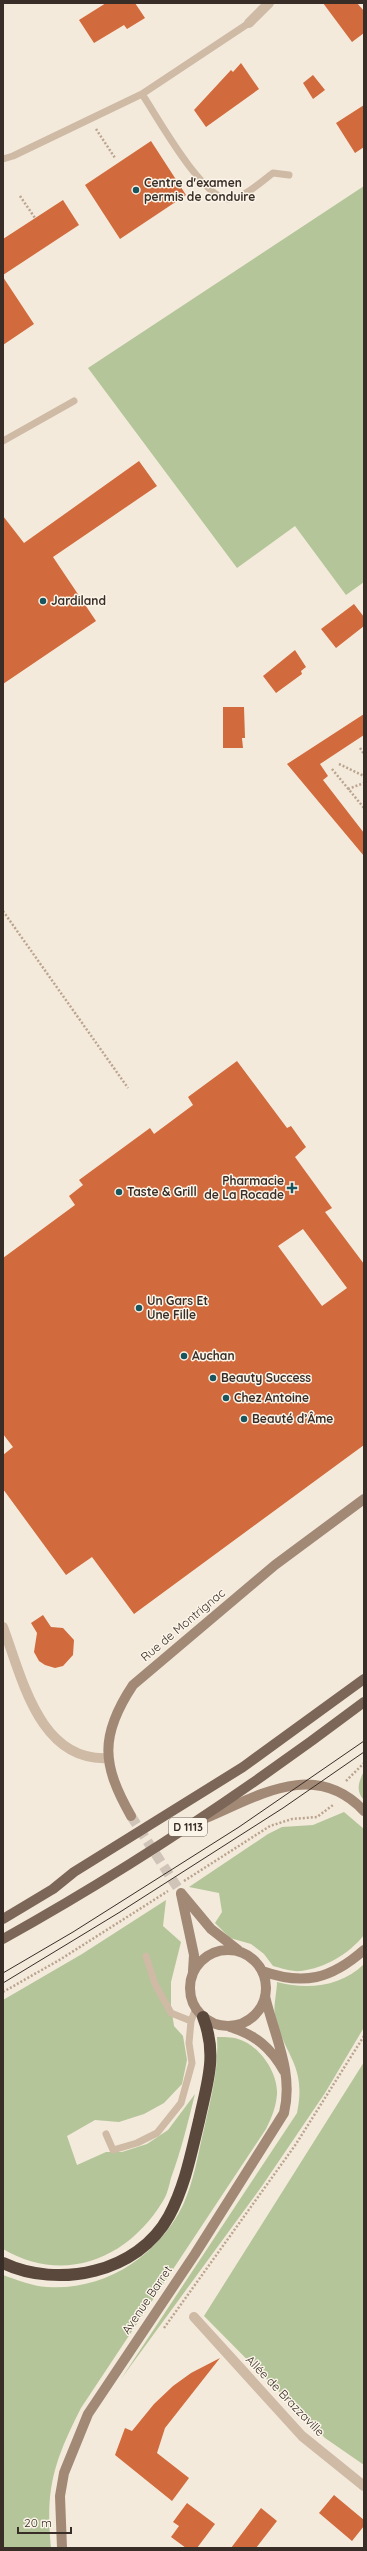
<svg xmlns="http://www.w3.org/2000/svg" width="367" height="2551" viewBox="0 0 367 2551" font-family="Quicksand,sans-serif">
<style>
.green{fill:#b3c599}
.building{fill:#d16a3c;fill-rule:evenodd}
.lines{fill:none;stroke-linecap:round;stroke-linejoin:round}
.secondary-tunnel{stroke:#cfc4b7;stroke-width:10;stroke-dasharray:10 5;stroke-linecap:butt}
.path{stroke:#baa48f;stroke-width:2.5;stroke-dasharray:2 2;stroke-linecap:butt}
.lane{stroke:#cebaa5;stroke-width:7}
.street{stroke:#cebaa5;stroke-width:10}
.secondary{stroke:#a18976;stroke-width:10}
.primary{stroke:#7c6657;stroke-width:10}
.highway{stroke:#5a483d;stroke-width:12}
.tram{stroke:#392e27;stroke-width:1}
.poi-dot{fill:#18555e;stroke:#fbf4e8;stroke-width:1.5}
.labels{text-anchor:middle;stroke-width:3;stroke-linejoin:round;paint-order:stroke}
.shield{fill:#fbf4e8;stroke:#736961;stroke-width:1}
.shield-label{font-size:11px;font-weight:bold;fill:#392e27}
.poi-label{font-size:12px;font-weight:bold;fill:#392e27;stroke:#fbf4e8;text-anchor:start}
.street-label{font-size:12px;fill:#392e27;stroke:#fbf4e8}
</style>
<rect width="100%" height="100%" fill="#f4eadb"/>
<path class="green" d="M364 186V582L346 595 295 526 237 568 88 368Z
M364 1771V1800C355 1791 359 1781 364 1771Z
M344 1812 364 1829V1935C349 1954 325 1968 301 1971 292 1972 281 1968 273 1966L264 1954 251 1944 230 1938 215 1923 222 1912 219 1893 189 1887 268 1834 282 1827 313 1825Z
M166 1900 163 1926 181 1942 171 1982V2006L174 2026 183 2036 187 2060 182 2084 164 2103 144 2114 119 2122 95 2120 67 2136 77 2165 106 2152H122L147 2144 168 2130 195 2094C188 2122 181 2151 171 2178 169 2186 167 2195 163 2201 128 2259 64 2285 3 2249V2000L82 1954Z
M364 1964 363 2029 325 2093 262 2186 121 2379 297 2113C307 2065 284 2056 275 2016 273 2008 277 1991 277 1982 307 1990 341 1987 364 1964Z
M217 2037C223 2037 232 2037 238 2039 259 2045 278 2072 277 2094 276 2107 272 2117 266 2129L81 2408C54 2461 45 2489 51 2548H3V2275C17 2280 32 2286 47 2287 105 2291 158 2256 183 2205 194 2181 198 2154 204 2129 211 2098 219 2069 217 2037Z
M364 2062V2465L325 2438 204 2316Z"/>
<path class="building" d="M106 3H135L145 18 127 29 124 25 94 43 79 20Z
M323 3H357L364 11V33L352 42Z
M241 63 259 89 206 127 194 110 231 70 233 72Z
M313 75 325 90 313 99 303 83Z
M364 105V147L355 153 336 123Z
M151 141 186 195 120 239 85 185Z
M63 200 79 225 3 275V239Z
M3 277 34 324 3 345Z
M139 461 157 486 53 557 96 621 3 684V516L24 543Z
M354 604 364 617V626L336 648 321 629Z
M295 650 306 667 301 671 302 674 276 693 263 676Z
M223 707H244L245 738H242L243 748H223Z
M364 714V735L320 764 328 776 323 780 364 833V856L287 764Z
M237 1061 287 1128 291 1126 306 1147 295 1157 332 1208 325 1212 364 1264V1445L134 1614 92 1557 66 1575 3 1489V1455L13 1447 3 1434V1258L75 1205 69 1196 83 1185 79 1180 150 1128 154 1134 193 1105 188 1097ZM303 1229 347 1288 322 1306 278 1246Z
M43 1615 51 1627 63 1628 74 1640 73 1655 63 1666 55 1668 45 1665 39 1661 34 1652 37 1633 31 1623Z
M220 2358 165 2428 157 2453 189 2478 172 2501 115 2455 125 2428 132 2431 154 2404 173 2386 191 2373Z
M334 2495 364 2520V2526L352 2541 319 2513Z
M187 2503 215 2524 197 2548H186L171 2537 179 2526 173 2522Z
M261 2508 277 2521 256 2548H231Z"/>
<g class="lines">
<path class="secondary-tunnel" d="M131 1816 181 1893"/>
<path class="path" d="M96 129 115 158
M20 196 35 218
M360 748 364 754
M339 764 364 776
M332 769 364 808
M348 789 364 783
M3 911 128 1088
M346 1781 364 1763
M184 1881 270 1826 292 1819 317 1817 333 1805
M3 1992 61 1959 168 1891
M164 2328 296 2144 364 2036"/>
<path class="lane" d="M142 94C157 116 202 199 229 199 243 199 262 181 273 173L289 175
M3 159 13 156 142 94 249 23
M3 441 74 401
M191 2021 196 2008
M106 2134 113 2150 137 2143 157 2133 181 2103 192 2063 189 2043 191 2021 171 2013 155 1984 146 1956"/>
<path class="street" d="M249 23 269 3
M3 1627C22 1677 39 1762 108 1758
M194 2317 302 2436 364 2486"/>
<path class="secondary" d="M131 1816C102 1765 99 1736 133 1685L275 1565 364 1499
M206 1818C258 1796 315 1759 364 1811
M181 1893 211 1929 238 1950
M181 1894 194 1955 193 1971
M190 1988a38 38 0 1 1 76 0a38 38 0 1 1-76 0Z
M262 1971C304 1986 331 1979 364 1950
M230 2027C256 2035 271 2048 284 2071
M62 2548 60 2496 64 2473 88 2414 195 2254 284 2113C294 2071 274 2036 265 1996"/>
<path class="primary" d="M3 1919 53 1889 74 1872 243 1767 364 1679
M3 1939C129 1869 249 1789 364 1702"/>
<path class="highway" d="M3 2263C58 2289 138 2273 169 2216 185 2186 191 2154 199 2121 207 2083 218 2055 203 2017"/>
<path class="tram" d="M3 1973 73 1932 239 1827 364 1741
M3 1983 120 1912 283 1808 364 1752"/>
</g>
<g class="poi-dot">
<circle cx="136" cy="190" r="4"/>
<circle cx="43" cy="601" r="4"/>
<path d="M290 1182h4v4h4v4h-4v4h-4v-4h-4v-4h4z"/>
<circle cx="119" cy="1192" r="4"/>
<circle cx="139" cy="1308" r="4"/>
<circle cx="184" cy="1356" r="4"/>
<circle cx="213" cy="1378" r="4"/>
<circle cx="226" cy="1398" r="4"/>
<circle cx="244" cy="1419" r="4"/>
</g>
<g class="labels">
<rect class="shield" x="169" y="1818" width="38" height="18" rx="3"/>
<g class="shield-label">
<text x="188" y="1831">D 1113</text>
</g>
<g class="poi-label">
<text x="144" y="187">Centre d'examen<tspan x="144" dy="14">permis de conduire</tspan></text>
<text x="51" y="605">Jardiland</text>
<text x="284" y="1185" text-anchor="end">Pharmacie<tspan x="284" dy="14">de La Rocade</tspan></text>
<text x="127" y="1196">Taste &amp; Grill</text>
<text x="147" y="1305">Un Gars Et<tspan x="147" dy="14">Une Fille</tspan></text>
<text x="192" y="1360">Auchan</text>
<text x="221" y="1382">Beauty Success</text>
<text x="234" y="1402">Chez Antoine</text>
<text x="252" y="1423">Beauté d’Âme</text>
</g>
<g class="street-label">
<text transform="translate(183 1625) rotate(-40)" y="4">Rue de Montrignac</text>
<text transform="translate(147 2300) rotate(-56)" y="4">Avenue Barret</text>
<text transform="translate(285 2396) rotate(46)" y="4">Allée de Brazzaville</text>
</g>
</g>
<rect width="367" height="2551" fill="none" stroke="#392e27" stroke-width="8"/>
<path d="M18 2527v6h53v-6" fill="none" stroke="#392e27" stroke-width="2"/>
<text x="24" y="2527" font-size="12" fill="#392e27" stroke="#fbf4e8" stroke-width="3" paint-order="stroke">20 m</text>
</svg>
